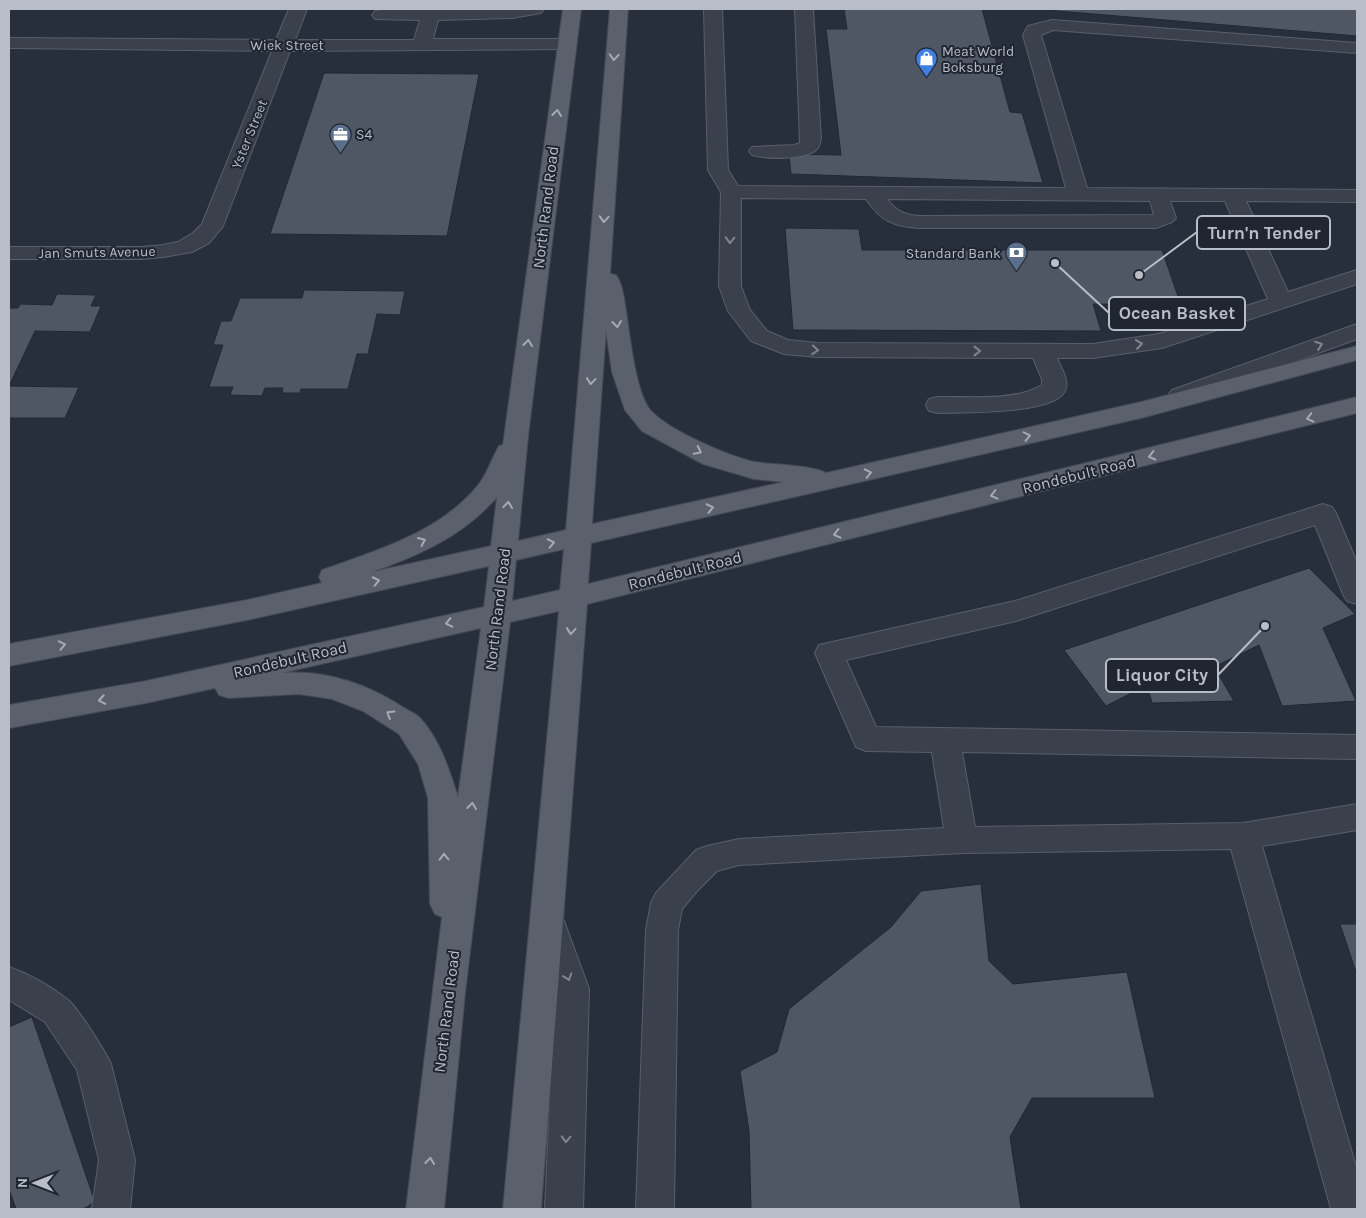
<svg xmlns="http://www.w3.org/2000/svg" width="1366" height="1218" viewBox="0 0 1366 1218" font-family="Karla,sans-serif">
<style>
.building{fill:#4f5765;stroke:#222833}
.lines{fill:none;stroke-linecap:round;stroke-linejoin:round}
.minor-casing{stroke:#595f6a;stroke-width:2}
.major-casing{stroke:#454a55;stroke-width:2}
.minor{fill:#3b414c;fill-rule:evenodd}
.major{fill:#5a606c;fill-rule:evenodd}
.oneway{stroke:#a5aab5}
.oneway2{stroke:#808590}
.labels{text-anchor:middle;stroke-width:4;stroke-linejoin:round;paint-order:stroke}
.far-street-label{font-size:14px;fill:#b8bdc7;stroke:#202631}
.far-poi-label{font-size:14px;fill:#b8bdc7;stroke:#202631;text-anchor:start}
.street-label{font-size:16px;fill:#b8bdc7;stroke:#202631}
.leader{fill:none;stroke:#b8bdc7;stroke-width:2}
.callout-dot{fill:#b8bdc7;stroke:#202631;stroke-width:2}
.callout{fill:#202631;stroke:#b8bdc7;stroke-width:2}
.callout-label{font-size:18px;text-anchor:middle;font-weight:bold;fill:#b8bdc7}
</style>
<rect width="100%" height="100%" fill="#282f3c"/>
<path class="building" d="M844 9H1357V36L1034 9H982L1010 112 1022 113 1043 183 791 174 789 154 841 155 826 29H847Z
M324 73 479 74 447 236 270 234Z
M785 228 859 229 862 250H1162L1181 305 1093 304 1101 331 793 330Z
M304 290 405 291 400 315 377 314 368 354H357L348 389H301L300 393H282L283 388H265L262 396 230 395 233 387H209L223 345H213L221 321H231L240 298H302Z
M57 294 96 295 91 306H101L90 332 35 331 9 386V308H18L20 304 52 305Z
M9 386 67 387H79L65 418H9Z
M1309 568 1355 614 1323 628 1356 701 1282 706 1259 645 1214 667 1234 701 1152 703 1147 685 1106 706 1064 650Z
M981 884 989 961 1013 984 1127 972 1155 1098H1032L1010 1137 1021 1209H751L749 1131 740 1071 777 1052 789 1009 891 927 921 891Z
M1340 924H1357V975Z
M32 1017 95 1202 83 1209H16L9 1189V1027Z"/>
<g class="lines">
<defs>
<path id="minor" d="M289 9H307L295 40H414L420 20 375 19 372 15 375 11 381 10 544 9 541 13 512 18 438 20 433 39H566L572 40 575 44 572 48 566 49 290 51 223 226 209 243 192 252 163 257 142 259H9V247H142L163 245 178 242 193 233 202 224 272 51 9 48V38L276 40Z
M704 9H722L728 170 738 186 1066 188 1023 35 1028 26 1052 20 1357 43V53L1053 30 1041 35 1087 188 1357 190V202L1246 201 1288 292 1357 270V284L1162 348 1093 358H1057C1061 368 1070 381 1065 391 1053 415 962 412 938 413L929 411 926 405 929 399 938 397C972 396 1012 402 1042 385V379L1033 358 817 357 784 354 751 341 728 311 719 286 721 192 708 170ZM741 198 866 199C881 221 893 226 919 228H1156L1172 222 1176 218 1170 201H1225L1268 299 1159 334 1093 344 817 343 788 340 767 331 750 310 741 286ZM887 199 1150 201 1154 215 919 216C905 215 896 211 887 199Z
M795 9H813L821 139C820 143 819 148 816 150 804 160 766 159 752 155L749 151 752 147 794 145 800 143Z
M1357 324V339L1188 400 1180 403 1172 400 1168 395 1172 390Z
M1323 504 1332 507 1336 513 1357 563V604L1347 601 1343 594 1315 525 1016 621 846 660 876 727 1357 735V759L962 752 975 827 1243 823 1357 804V830L1262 846 1357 1170V1209H1331L1231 849 962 853 739 865 717 871 697 891 682 909 678 930 674 1209H636L646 930 651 903 656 893 696 850 707 846 739 839 944 828 932 752 866 751 856 747 815 653 819 645 1015 601Z
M548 906 560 910 589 989 583 1209H545L555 989 532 920 536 910Z
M9 967C29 974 50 986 67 999 77 1006 105 1051 111 1064L135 1160 130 1209H92L99 1160 77 1070 45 1022 9 1000Z"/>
<path id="major" d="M563 9H581L528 436 518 541 566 530 610 9H628L610 274 616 275C623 285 624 299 626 311 630 337 635 386 648 407 662 428 730 457 755 462 772 465 813 465 826 473L1141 402 1357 346V360L1141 418 591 543 588 584 1357 397V413L587 604 541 1209H503L559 611 510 622 465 993 444 1209H406L442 917 435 914 430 904 428 798 418 764 399 734 363 711 332 699 299 694 229 698 219 695 215 688 146 703 9 728V705L146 681 484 607 489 566 247 620 9 666V644L247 600 322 583 319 577 322 570C378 550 441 532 479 484 488 472 492 458 499 446L503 445ZM606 330 612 372 625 410 642 431 703 464 754 479 784 482 592 524ZM497 497 491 546 372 572C420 555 463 536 497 497ZM564 549 560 590 512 601 516 560ZM481 628 458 797C449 769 440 740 420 718 415 713 407 710 401 706 365 683 324 670 281 673Z"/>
</defs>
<use href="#minor" class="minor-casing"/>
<use href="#major" class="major-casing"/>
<use href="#minor" class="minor"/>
<use href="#major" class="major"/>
</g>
<defs><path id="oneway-chevron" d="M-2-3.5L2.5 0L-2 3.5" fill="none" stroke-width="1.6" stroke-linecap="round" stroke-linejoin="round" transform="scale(1.25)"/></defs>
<g class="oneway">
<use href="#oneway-chevron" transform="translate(614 57) rotate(94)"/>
<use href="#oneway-chevron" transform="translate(557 113) rotate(-83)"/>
<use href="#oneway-chevron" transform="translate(604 219) rotate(94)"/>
<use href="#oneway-chevron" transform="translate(617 324) rotate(83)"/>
<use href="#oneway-chevron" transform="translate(528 343) rotate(-83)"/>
<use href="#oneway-chevron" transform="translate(591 381) rotate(95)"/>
<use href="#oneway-chevron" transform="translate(1310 418) rotate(166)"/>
<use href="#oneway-chevron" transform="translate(1027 436) rotate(-13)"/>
<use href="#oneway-chevron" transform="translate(698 451) rotate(27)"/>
<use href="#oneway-chevron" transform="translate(1152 456) rotate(166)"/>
<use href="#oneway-chevron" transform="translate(868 473) rotate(-13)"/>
<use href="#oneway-chevron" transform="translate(994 495) rotate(166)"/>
<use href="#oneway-chevron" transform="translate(508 505) rotate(-84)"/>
<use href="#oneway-chevron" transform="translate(710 508) rotate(-12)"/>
<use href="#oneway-chevron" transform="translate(837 534) rotate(166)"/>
<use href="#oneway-chevron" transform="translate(422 541) rotate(-25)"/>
<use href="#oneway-chevron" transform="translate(551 543) rotate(-12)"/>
<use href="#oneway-chevron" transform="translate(376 581) rotate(-12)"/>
<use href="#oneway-chevron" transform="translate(449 623) rotate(167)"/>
<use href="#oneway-chevron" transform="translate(571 631) rotate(95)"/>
<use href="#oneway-chevron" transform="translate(62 645) rotate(-11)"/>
<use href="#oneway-chevron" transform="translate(102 700) rotate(170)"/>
<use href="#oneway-chevron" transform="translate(390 714) rotate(-148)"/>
<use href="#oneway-chevron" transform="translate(472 806) rotate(-83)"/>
<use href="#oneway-chevron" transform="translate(444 857) rotate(-91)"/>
<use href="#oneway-chevron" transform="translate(430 1161) rotate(-84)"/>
</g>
<g class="oneway2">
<use href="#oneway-chevron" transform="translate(730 240) rotate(91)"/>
<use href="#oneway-chevron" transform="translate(1139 344) rotate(-8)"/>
<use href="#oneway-chevron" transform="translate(1319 345) rotate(-20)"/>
<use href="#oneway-chevron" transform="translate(815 350) rotate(4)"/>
<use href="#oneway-chevron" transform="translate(977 351)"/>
<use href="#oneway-chevron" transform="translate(568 977) rotate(71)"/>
<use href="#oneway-chevron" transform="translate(566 1139) rotate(92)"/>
</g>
<defs>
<symbol id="shop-pin" viewBox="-11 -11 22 30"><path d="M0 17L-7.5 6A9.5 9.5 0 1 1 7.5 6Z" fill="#3f7fe0" stroke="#202631"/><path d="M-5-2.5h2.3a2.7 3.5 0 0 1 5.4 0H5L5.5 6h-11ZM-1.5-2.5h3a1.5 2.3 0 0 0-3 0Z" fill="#fff"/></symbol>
<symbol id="office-pin" viewBox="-11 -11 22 30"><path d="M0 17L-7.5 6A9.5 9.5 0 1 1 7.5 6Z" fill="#5c6f8a" stroke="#202631"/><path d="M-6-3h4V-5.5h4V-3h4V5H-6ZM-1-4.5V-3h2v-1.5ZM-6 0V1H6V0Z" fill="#fff"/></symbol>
<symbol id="bank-pin" viewBox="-11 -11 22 30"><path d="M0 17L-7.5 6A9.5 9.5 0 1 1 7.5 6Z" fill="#5c6f8a" stroke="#202631"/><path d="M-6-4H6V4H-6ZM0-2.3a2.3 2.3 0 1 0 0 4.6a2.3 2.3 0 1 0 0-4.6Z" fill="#fff"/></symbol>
</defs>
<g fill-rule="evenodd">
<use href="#shop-pin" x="914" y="46" width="25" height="34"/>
<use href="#office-pin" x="328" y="122" width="25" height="34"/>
<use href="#bank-pin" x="1004" y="240" width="25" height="34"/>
</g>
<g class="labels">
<g class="far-street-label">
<text x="287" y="50">Wiek Street</text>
<text transform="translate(249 134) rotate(-68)" y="5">Yster Street</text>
<text transform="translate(97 252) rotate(-1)" y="5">Jan Smuts Avenue</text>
</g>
<g class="far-poi-label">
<text x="942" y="56">Meat World<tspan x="942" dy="16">Boksburg</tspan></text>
<text x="356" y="139">S4</text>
<text x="1001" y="258" text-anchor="end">Standard Bank</text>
</g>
<g class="street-label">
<text transform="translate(545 207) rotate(-83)" y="6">North Rand Road</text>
<text transform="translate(1079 474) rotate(-14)" y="6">Rondebult Road</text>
<text transform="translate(685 570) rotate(-14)" y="6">Rondebult Road</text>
<text transform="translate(497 609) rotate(-83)" y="6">North Rand Road</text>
<text transform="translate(290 659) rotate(-13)" y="6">Rondebult Road</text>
<text transform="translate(446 1011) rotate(-83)" y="6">North Rand Road</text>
</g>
</g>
<path class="leader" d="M1139 275L1197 232M1055 263L1109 313M1265 626L1218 675"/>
<g class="callout-dot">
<circle cx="1139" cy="275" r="5"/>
<circle cx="1055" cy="263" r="5"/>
<circle cx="1265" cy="626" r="5"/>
</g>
<g class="callout">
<rect x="1197" y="216" width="133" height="33" rx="5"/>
<rect x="1109" y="297" width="136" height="33" rx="5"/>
<rect x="1106" y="659" width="112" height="33" rx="5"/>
</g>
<g class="callout-label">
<text x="1264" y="239">Turn'n Tender</text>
<text x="1177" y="319">Ocean Basket</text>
<text x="1162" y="681">Liquor City</text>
</g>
<rect width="1366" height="1218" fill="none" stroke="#b8bdc7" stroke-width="20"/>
<g transform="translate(35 1183) rotate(270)" stroke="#202631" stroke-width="4" paint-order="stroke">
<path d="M0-4L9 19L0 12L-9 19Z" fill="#b8bdc7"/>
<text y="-8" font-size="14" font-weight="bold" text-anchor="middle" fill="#b8bdc7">N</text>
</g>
</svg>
